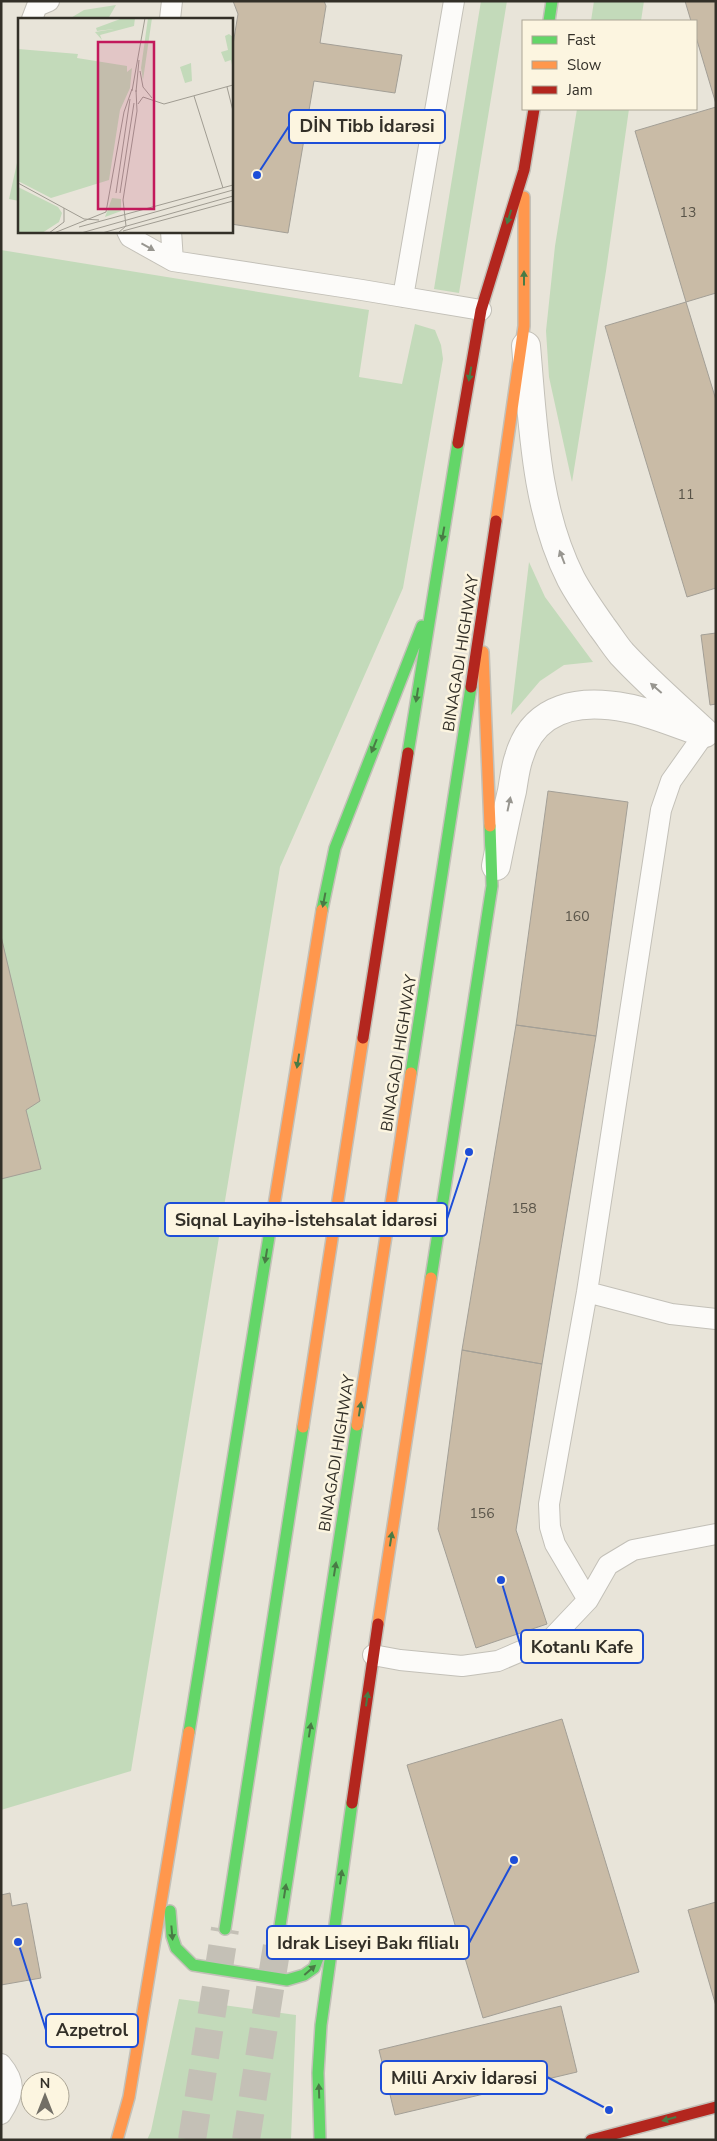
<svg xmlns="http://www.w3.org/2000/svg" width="717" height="2141" viewBox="0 0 717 2141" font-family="'Nunito Sans',sans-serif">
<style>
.green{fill:#c3daba}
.building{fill:#c9bba6;stroke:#a39f96}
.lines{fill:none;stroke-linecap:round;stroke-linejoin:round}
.primary-tunnel{stroke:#c4c0b6;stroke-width:28;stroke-dasharray:28 14;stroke-linecap:butt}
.lane-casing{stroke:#c3c0b8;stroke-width:22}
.street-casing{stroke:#c3c0b8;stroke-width:30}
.fast-casing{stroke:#c3c0b8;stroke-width:14}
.slow-casing{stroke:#c3c0b8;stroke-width:14}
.jam-casing{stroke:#c3c0b8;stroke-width:14}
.lane{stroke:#fcfbf9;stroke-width:20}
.street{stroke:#fcfbf9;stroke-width:28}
.fast{stroke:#63d668;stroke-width:11}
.slow{stroke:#ff974d;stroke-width:11}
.jam{stroke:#b3261e;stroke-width:11}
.oneway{fill:#497b45}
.oneway2{fill:#989690}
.labels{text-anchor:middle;stroke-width:5;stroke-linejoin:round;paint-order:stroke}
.number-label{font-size:14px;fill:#585348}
.street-label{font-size:16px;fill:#333028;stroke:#fcf5e0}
.inset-road{fill:none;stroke:#a09c92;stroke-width:1}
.view{fill:#c2185b;fill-opacity:0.15;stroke:#c2185b;stroke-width:2.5}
.inset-edge{fill:none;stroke:#333028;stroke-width:2.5}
.leader{fill:none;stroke:#1d4ed8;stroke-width:2}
.callout-dot{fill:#1d4ed8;stroke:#fcf5e0;stroke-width:2}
.callout{fill:#fcf5e0;stroke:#1d4ed8;stroke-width:2}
.callout-label{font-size:18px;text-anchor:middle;font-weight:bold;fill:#333028}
</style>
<rect width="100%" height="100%" fill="#e8e4d9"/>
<path class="green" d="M481 1H507L459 293 434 289Z
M594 1H644L641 21H591Z
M116 5 108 19H69L84 10Z
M577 109H629L606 271 572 482 549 377 546 331 555 246Z
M19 154V201L9 199Z
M1 250 369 310 359 377 402 384 415 324 435 330 441 345 443 359 403 588 280 867 131 1771 1 1810Z
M529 562 545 597 593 662 564 665 540 681 511 715Z
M179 1999 296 2015 291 2140H147L151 2131Z"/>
<path class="building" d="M233 1H324L326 6 320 43 402 55 395 93 314 81 288 233 231 224V57L238 14Z
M685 1H716V104L696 37V21H691Z
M716 107V293L686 302 635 131Z
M686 302 716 400V588L687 597 605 326Z
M716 633V704L710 705 701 635Z
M548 791 628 802 596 1036 516 1025Z
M1 936 40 1101 26 1110 41 1169 1 1179Z
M516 1025 596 1036 542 1364 462 1350Z
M462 1350 542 1364 516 1530 547 1624 476 1648 438 1529Z
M562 1719 639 1972 483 2018 407 1765Z
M10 1893 12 1906 27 1903 41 1978 1 1985V1895Z
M716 1902V2006L688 1910Z
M561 2006 577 2072 395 2115 379 2050Z"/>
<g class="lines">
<path class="primary-tunnel" d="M192 2140 225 1929
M246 2140 278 1939"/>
<defs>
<path id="lane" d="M32 19 37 6 49 1
M170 19 172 1
M127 231 130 237 173 261 362 290 481 310
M171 231 173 261
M403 297 454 1
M587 1292 671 1314 716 1319
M588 1600 555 1544 550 1527 549 1504 587 1292 661 810 671 781 705 733
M373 1655 400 1660 462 1666 498 1661 552 1638 588 1600 608 1565 633 1550 716 1534
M1 2064C17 2083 14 2094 1 2114"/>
<path id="street" d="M526 346C533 423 535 508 571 579 580 596 591 611 602 627 609 636 615 646 622 654 648 682 677 707 705 733
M496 866C501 841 506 816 512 791 514 780 515 768 519 757 534 705 581 699 627 708 650 712 674 723 696 730"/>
<path id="fast" d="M549 21 552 1
M408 753 458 443
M322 910 335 848 422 626
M411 1073 471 687
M431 1278 492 886 490 826
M189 1732 272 1218
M170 1911 172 1936 176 1948 193 1965 287 1980 304 1975 314 1968 325 1940
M225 1929 303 1427
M278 1939 357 1425
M320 2140 318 2073 321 2025 352 1803"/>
<path id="slow" d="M496 521 524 326V197
M483 652 490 826
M272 1218 322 910
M357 1425 411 1073
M303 1427 363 1038
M378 1624 431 1278
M117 2140 129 2097 189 1732"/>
<path id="jam" d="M458 443 481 310 524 170 534 109
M471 687 496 521
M363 1038 408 753
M352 1803 378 1624
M591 2140 716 2107"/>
</defs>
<use href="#lane" class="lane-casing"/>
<use href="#street" class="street-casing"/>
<use href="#fast" class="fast-casing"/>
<use href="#slow" class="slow-casing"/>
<use href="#jam" class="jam-casing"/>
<use href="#lane" class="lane"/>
<use href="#street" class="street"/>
<use href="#fast" class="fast"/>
<use href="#slow" class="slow"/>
<use href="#jam" class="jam"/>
</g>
<defs><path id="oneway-solid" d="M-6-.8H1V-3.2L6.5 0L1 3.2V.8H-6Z" transform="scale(1.25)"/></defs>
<g class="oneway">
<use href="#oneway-solid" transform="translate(509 217) rotate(107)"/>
<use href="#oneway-solid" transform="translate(524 278) rotate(-90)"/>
<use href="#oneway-solid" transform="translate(470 374) rotate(100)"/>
<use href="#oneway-solid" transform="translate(443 534) rotate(100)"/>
<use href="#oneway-solid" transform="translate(417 695) rotate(99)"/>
<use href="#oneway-solid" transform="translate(374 746) rotate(112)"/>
<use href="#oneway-solid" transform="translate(324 900) rotate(101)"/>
<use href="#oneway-solid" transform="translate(298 1061) rotate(99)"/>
<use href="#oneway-solid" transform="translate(266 1256) rotate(99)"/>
<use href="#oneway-solid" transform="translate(360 1409) rotate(-81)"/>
<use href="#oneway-solid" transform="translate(391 1539) rotate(-81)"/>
<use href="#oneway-solid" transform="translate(335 1569) rotate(-81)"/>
<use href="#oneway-solid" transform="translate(367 1699) rotate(-82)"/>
<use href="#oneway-solid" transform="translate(310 1730) rotate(-81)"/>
<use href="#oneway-solid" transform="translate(341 1877) rotate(-82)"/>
<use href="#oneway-solid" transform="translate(285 1891) rotate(-81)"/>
<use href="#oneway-solid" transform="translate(172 1933) rotate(85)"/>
<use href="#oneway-solid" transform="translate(310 1970) rotate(-41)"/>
<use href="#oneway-solid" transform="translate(319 2091) rotate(-92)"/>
<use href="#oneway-solid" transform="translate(669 2119) rotate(165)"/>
</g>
<g class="oneway2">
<use href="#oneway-solid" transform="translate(148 247) rotate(29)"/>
<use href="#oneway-solid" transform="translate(562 557) rotate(-111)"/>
<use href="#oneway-solid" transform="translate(656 688) rotate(-139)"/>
<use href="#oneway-solid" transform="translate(509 804) rotate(-78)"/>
</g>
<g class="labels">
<g class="number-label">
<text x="688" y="217">13</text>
<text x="686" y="499">11</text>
<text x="577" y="921">160</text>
<text x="524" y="1213">158</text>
<text x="482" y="1518">156</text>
</g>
<g class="street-label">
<text transform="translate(460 653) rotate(-81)" y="6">BINAGADI HIGHWAY</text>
<text transform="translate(398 1053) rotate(-81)" y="6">BINAGADI HIGHWAY</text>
<text transform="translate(336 1453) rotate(-81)" y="6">BINAGADI HIGHWAY</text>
</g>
</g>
<g transform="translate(18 18)">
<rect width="215" height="215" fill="#e8e4d9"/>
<path d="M105 0H117L116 8 82 17 84 22 77 14 96 11 79 13 78 10ZM130 0H134L125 62 123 50ZM211 16 215 19 214 47 213 42 207 44 203 34 210 32 207 18ZM0 31 60 36 59 40 109 48V54L114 50 112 70 102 92 91 162 33 180 0 163ZM173 45 174 63 167 65 162 49ZM0 169 40 189 44 195 41 204 24 215H0ZM94 180 103 181V193L87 199Z" fill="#c3daba"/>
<path class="inset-road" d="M122 53 125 69 134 80M209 69 215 93M114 73 127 0M118 74 121 42M176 78 205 170M120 86 125 79 146 86 215 67M0 165 66 201 81 202M98 175 112 81M102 175 116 85M61 209 215 167M105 213 215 183M31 215 46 204V190M36 215 88 194 106 94 114 71M63 215 215 172M84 215 215 178M100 215 108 208 105 182 119 93 118 72"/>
<path class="view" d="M80 24H136V191H80Z"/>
<rect width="215" height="215" class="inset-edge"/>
</g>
<path class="leader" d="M257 175L289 126M469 1152L447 1219M501 1580L521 1647M514 1860L469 1943M18 1942L46 2030M609 2110L547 2077"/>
<g class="callout-dot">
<circle cx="257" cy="175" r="5"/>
<circle cx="469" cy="1152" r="5"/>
<circle cx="501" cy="1580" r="5"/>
<circle cx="514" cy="1860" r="5"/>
<circle cx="18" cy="1942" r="5"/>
<circle cx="609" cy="2110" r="5"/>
</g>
<g class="callout">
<rect x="289" y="110" width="156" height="33" rx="5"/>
<rect x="165" y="1203" width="282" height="33" rx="5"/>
<rect x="521" y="1630" width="122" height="33" rx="5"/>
<rect x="267" y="1926" width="202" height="33" rx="5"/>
<rect x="46" y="2014" width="92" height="33" rx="5"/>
<rect x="381" y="2061" width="166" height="33" rx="5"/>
</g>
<g class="callout-label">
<text x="367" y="132">DİN Tibb İdarəsi</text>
<text x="306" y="1226">Siqnal Layihə-İstehsalat İdarəsi</text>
<text x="582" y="1653">Kotanlı Kafe</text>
<text x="368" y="1949">Idrak Liseyi Bakı filialı</text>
<text x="92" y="2036">Azpetrol</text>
<text x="464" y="2084">Milli Arxiv İdarəsi</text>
</g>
<rect width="717" height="2141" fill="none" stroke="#333028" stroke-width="5"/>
<rect x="522" y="20" width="175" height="90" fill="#fcf5e0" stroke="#aca696"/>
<rect x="532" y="36" width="25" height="8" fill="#63d668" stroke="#aca696"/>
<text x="567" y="45" font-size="15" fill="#333028">Fast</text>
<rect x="532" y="61" width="25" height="8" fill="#ff974d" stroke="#aca696"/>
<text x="567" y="70" font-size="15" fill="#333028">Slow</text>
<rect x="532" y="86" width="25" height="8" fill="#b3261e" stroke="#aca696"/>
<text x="567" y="95" font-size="15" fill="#333028">Jam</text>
<g transform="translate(45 2096)"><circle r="24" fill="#fcf5e0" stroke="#aca696"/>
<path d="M0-4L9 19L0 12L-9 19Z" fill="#726f66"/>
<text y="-8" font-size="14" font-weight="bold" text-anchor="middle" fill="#333028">N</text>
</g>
</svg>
